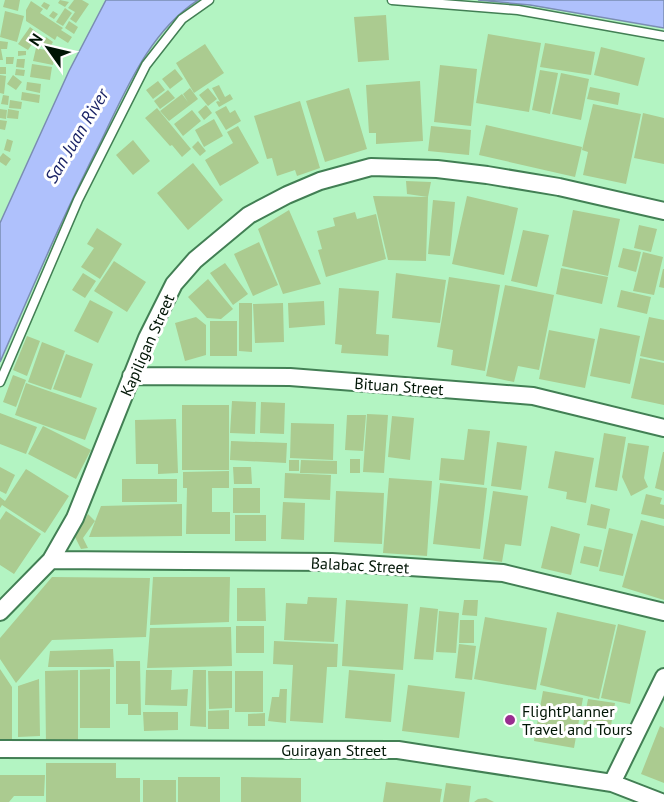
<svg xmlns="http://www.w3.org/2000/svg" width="664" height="802" viewBox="0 0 664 802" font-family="'PT Sans',sans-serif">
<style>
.water{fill:#afc1fc;stroke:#7a8db2;stroke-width:1.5}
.building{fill:#abcb90}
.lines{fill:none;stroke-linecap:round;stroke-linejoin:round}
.lane-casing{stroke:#427f54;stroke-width:11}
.street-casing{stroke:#427f54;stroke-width:20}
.lane{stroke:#fff;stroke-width:8}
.street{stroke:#fff;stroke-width:16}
.poi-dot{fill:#992e90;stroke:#fff;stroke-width:2}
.labels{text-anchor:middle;stroke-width:6;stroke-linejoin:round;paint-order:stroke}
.street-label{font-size:16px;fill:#001505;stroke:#fff}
.poi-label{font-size:16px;fill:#001505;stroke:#fff;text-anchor:start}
.water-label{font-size:18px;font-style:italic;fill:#1b2467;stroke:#fff}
</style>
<rect width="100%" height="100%" fill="#b3f4c2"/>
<path class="water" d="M106 0H198C149 32 126 90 101 141 64 213 33 287 0 362V223L69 71Z
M478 0H664V28L530 5Z"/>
<path class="building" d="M5 0H20L18 11 3 7Z
M60 0 69 2 65 7 58 3Z
M74 0H82L89 4 76 23 70 19 75 12 68 8Z
M31 1 43 9 40 13 63 28 61 30 72 37 68 43 57 36 55 40 26 21V10Z
M44 2 50 5 47 10 41 6Z
M65 8 72 13 63 26 56 22Z
M5 11 24 16 17 42 0 37Z
M53 11 58 14 54 19 49 16Z
M386 15 389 60 358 62 354 17Z
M69 21 78 27 74 34 65 28Z
M30 27 39 34 28 50 18 44Z
M488 34 541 43 529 112 476 103Z
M46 37 53 42 48 50 40 45Z
M0 41 8 42 7 49H1L3 60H0Z
M545 43 595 52 591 75 540 67Z
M205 44 224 73 194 93 176 63Z
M601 47 645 58 638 86 594 75Z
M36 48 55 52 53 65 33 61Z
M18 51H26V55L18 56Z
M6 57H14L13 64H6Z
M17 59H25L24 68 16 67Z
M32 64 52 67 50 80 30 77Z
M440 65 477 69 471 126 434 122Z
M0 67H6V74H0Z
M16 69 25 70 24 76 15 75Z
M175 69 183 79 170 89 162 79Z
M540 70 558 73 550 114 532 110Z
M561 73 589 79 581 120 552 114Z
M0 75 6 76 4 94 0 93Z
M13 75 22 82 16 90 7 84Z
M158 81 165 90 153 99 146 90Z
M420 81 423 141 376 144V133H369L366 85Z
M27 82 41 84 40 93 26 90Z
M219 85 225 97 230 94 233 99 219 107 216 102 218 101 220 102 212 88Z
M590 87 620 93 618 105 587 99Z
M190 88 198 99 169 121 160 111 182 94 188 102 183 94Z
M208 88 217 99 208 106 199 95Z
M349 88 367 149 325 162 306 101Z
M168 90 175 98 160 109 154 101Z
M22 92 40 95 39 103 21 100Z
M3 95 9 96 8 105 1 104Z
M10 100 22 102 21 109 9 108Z
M300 101 320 168 297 176 295 170 277 176 272 158 267 159 254 116Z
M593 104 641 114 626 184 583 175 588 152 582 150Z
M206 105 212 113 204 120 198 112Z
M226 106 230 113 235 110 241 121 226 130 215 112Z
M157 108 191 149 182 157 172 145 170 146 145 118Z
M0 109 7 110 6 119 0 118Z
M8 109 19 111 18 119 7 118Z
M192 110 201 121 183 136 174 124Z
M643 113 664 118V164L634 158Z
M214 119 223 136 204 147 195 130Z
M0 120 7 121 5 130 0 129Z
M486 125 582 147 575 177 479 155Z
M238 126 259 163 220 186 205 160 233 143 227 132Z
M431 126 471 130 469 155 428 151Z
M7 139 13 141 10 152 4 150Z
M133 140 150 161 133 175 116 155Z
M198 141 206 151 200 156 192 147Z
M3 153 11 159 6 166 0 162V157Z
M193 163 223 200 188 230 157 193Z
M406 181 431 182 428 197 407 194Z
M373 196 428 197 426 261 388 260Z
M467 196 518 208 504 275 452 264Z
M433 200 455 202 450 256 428 254Z
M289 210 321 284 283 294 258 229Z
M573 210 620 219 608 276 562 266Z
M355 212 357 219 376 214 386 259 326 277 318 250 322 249 317 231 335 226 333 218Z
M639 225 657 229 651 252 634 248Z
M97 228 122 244 100 279 81 267 94 248 87 244Z
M523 230 549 235 537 287 511 281Z
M259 242 278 285 253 296 234 254Z
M623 248 641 252 636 272 618 267Z
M643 252 663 257 654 295 633 291Z
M114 261 146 282 127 312 94 291Z
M225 263 248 294 233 305 210 273Z
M561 268 608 277 602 304 556 294Z
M663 269H664V288L659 287Z
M83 273 96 281 85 298 72 290Z
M396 273 446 280 440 323 392 318Z
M449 277 500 285 485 371 451 365 453 350 437 347Z
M208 279 233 309 221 319 207 318 188 297Z
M505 285 554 295 539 370 518 366 514 382 486 376Z
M339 288 379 291 376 334 389 335 388 356 341 353 342 345 335 344Z
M621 290 651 297 647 314 617 307Z
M90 300 113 312 98 343 74 331Z
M324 301 325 325 289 328 288 303Z
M239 303H252V352L239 351Z
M283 303 284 342 255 343 253 304Z
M196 317 206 325V355L185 361 175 323Z
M649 317 664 320V361L640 356Z
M210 321H237V356H210Z
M600 328 640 336 630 384 590 376Z
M549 330 595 339 585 388 539 379Z
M27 336 40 341 27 376 13 370Z
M42 342 65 351 51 390 28 382Z
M66 354 93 364 81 398 53 389Z
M640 358 664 363V405L631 398Z
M13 375 26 380 16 407 3 402Z
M26 383 97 408 85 440 15 415Z
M232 401 256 402 255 434 230 433Z
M261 402 285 403 284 434 260 433Z
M182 405H229V470H182Z
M0 413 37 427 26 454 0 444Z
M367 414 388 415 384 473 363 472Z
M347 415H366L363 451 345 450Z
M392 416 414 418 410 460 388 457Z
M176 419 178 473 158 474V464H136L135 420Z
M291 423 334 424 333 460 290 458Z
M43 426 91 450 76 479 28 454Z
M468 429 490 431 484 485 439 480 441 458 464 460Z
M604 433 626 437 617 491 595 487Z
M231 441 287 443 286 463 230 460Z
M497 442 527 446 521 490 491 486Z
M628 443 649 446 644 478 648 487 631 496 622 477Z
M555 451 594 458 586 503 566 499 567 492 548 488Z
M663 452H664V491L655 488Z
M350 459H360V473H350Z
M289 460H299V471H289Z
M301 460 337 461V474L300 473Z
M0 467 15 475 6 494 0 491Z
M233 467H251L252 484H234Z
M26 469 69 496 45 533 2 505 0 508V497L5 501Z
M229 471V488H212V512H230V534H186L187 488H183V472Z
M285 473 331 475 330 500 284 498Z
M389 478 432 481 427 556 383 553Z
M122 479H177V502H122Z
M440 483 487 488 480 549 433 544Z
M233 488H260V513H233Z
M336 491 384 493 382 544 334 542Z
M493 491 528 496 521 546 505 544 502 562 483 559Z
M646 494 662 498 660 504 664 505V519L641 514Z
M283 502 305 503 304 540 281 539Z
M182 504V536L89 537 101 506Z
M591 504 610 509 606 529 587 525Z
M6 511 41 534 14 574 0 565V520Z
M88 514 95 521 83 538 88 548 81 549 75 537Z
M235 515H266V541H235Z
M641 520 664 526V600L622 587Z
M551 526 580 534 571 575 541 568Z
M609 528 633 534 623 576 599 571Z
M584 546 602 550 598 567 580 563Z
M52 577 150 578 146 637 52 640 16 683 0 659V638Z
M153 577H230L229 622 150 625Z
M237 588H265L266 621H237Z
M308 597 337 598 334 642 284 640 286 603 307 604Z
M346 600 408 604 403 670 342 666Z
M464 600H478L477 616 462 615Z
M420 607 438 609 433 660 414 659Z
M439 611 459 613 456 653 436 652Z
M557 612 616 625 599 699 540 685Z
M485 617 547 628 536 690 474 679Z
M460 620H474V643H459Z
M618 624 646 631 630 704 601 698Z
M236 626H264V653H236Z
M231 627 232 666 147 668 150 628Z
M274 641 338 644 337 667H327L323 723 290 721 293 665 273 664Z
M459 644 476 646 472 680 455 678Z
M113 649 114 667H48L50 651Z
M116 661H140L141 715H128V704H116Z
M0 669 12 687V739H0Z
M110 669V728H80V670Z
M78 670V742L46 743 45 671Z
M146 670H172L171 690 188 689 187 706 145 705Z
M193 670H206V727L190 726Z
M349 670 395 674 391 722 345 718Z
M208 671H232V708L209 709Z
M235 671H263V712H235Z
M39 679 40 736 18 737V686Z
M408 685 465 692 459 738 402 731Z
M280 689H287L286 723 268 721 272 697H279Z
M543 691 583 698 574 748 534 741Z
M588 699 615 703 610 731 583 726Z
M229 710V729H208V711Z
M143 712H178V730L144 731Z
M265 713V726H248V714Z
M660 726 664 728V783L641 774Z
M46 763H116V778H140V802H46Z
M0 775H45L44 796H14L9 802H0Z
M178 777H220V802H178Z
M241 777 301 778V802H241Z
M143 780H176V802H143Z
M386 782 442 789 440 802H383Z
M446 783 471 786 469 802H443Z
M486 798 494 802H474L478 799Z"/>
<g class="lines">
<defs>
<path id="lane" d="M392 0 518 10 664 36
M0 382 78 200 146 65 182 19 209 0"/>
<path id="street" d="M131 376 290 377 533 396 664 428
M51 560 332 562 503 573 664 612
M0 612 51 560 75 518 147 338 174 284 195 260 249 215 287 195 320 181 371 167 437 169 487 175 559 187 664 211
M0 749 398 750 612 783 661 802
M612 783 664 677"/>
</defs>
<use href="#lane" class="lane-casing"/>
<use href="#street" class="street-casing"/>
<use href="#lane" class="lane"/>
<use href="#street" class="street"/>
</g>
<circle class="poi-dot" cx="510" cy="720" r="6"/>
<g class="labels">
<g class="street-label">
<text transform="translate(147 345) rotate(-66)" y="6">Kapiligan Street</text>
<text transform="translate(399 386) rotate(4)" y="6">Bituan Street</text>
<text transform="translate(360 565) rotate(3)" y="6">Balabac Street</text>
<text x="334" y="756">Guirayan Street</text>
</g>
<g class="poi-label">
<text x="522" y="717">FlightPlanner<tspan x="522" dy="18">Travel and Tours</tspan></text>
</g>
<g class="water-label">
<text transform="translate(77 136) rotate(-59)" y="6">San Juan River</text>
</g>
</g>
<g transform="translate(48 48) rotate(304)" stroke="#ffffff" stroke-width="4.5" paint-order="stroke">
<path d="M0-4.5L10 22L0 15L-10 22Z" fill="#001505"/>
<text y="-9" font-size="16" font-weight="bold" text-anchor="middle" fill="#001505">N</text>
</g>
</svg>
